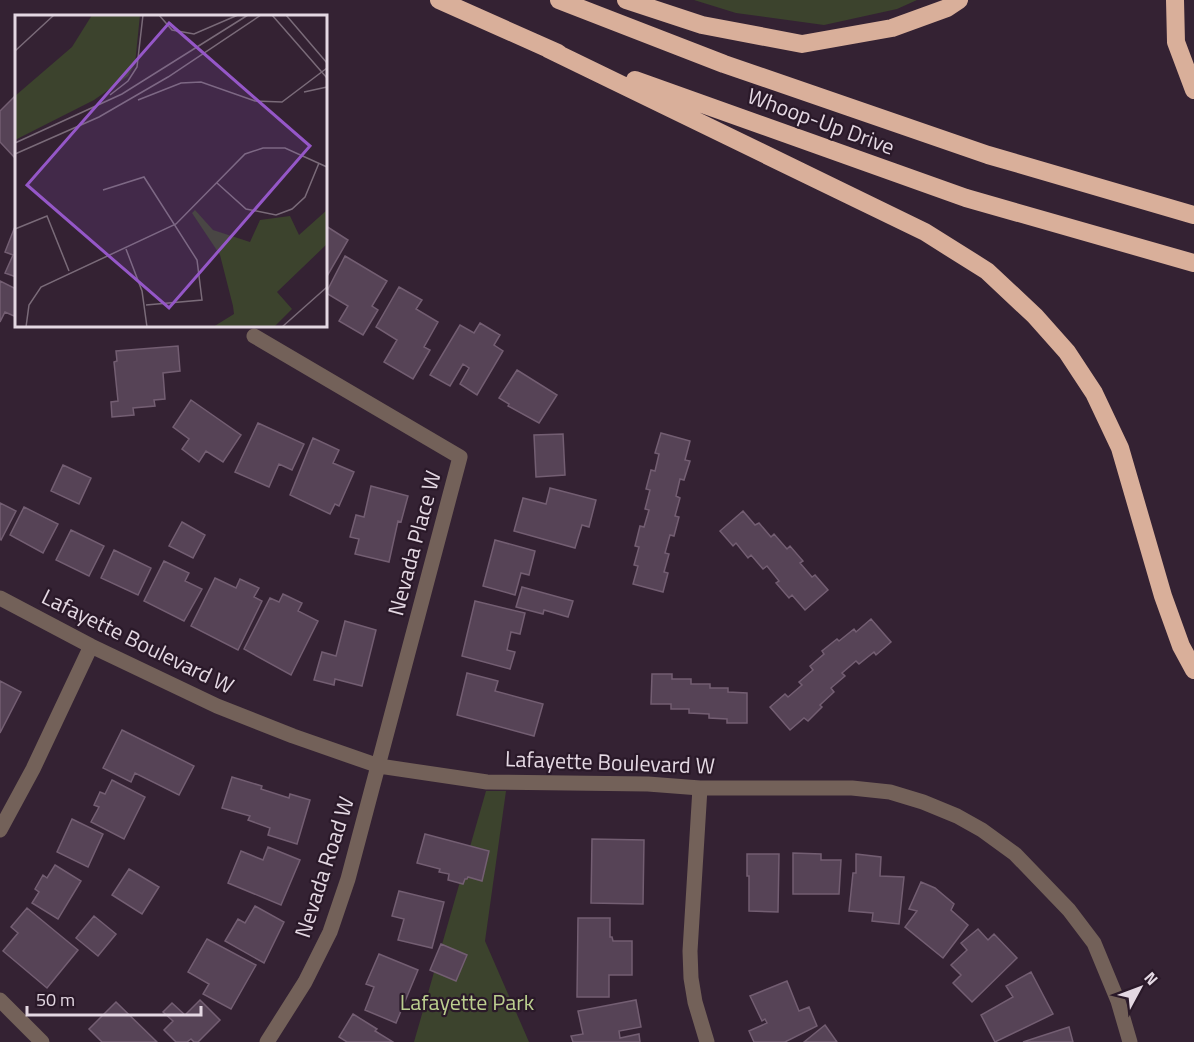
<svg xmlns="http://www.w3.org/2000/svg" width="1194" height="1042" viewBox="0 0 1194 1042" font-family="'Titillium Web',sans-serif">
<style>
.green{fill:#3c432d}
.building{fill:#564356;stroke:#735e72;stroke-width:1.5}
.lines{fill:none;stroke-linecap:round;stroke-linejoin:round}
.minor{stroke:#736159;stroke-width:15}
.motorway{stroke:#d9af9a;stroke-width:18}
.labels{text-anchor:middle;stroke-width:4.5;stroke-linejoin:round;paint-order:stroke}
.street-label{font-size:22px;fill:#e4d8e3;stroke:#2a1929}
.park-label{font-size:22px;fill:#bccf8f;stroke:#2a1929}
.inset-road{fill:none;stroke:#7a6b79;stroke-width:1.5}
.view{fill:#9557c8;fill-opacity:0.15;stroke:#9557c8;stroke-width:3}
.inset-edge{fill:none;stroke:#e4d8e3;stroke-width:3}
</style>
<rect width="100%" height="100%" fill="#342233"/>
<path class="green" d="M694 0H917L897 9 824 25 736 13Z
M486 791H506L485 941 529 1042H414Z"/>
<path class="building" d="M16 95V159L0 142V111Z
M16 224V277L5 273 13 255 5 252Z
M326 226 348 240 326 278Z
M345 256 387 281 372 306 378 310 363 335 339 321 348 306 326 293Z
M0 281 16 289V311L14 316 5 312 0 322Z
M399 287 422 300 416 309 438 322 424 347 430 350 413 379 384 362 397 340 376 327Z
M480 323 500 335 494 345 503 351 477 395 460 384 469 368 463 364 450 386 430 375 460 325 474 333Z
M178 346 180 371 163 373 165 399 154 400 155 406 133 408 134 415 112 417 111 402 118 401 114 362 117 361 116 351Z
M517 370 557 395 539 423 508 406 509 404 499 398Z
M191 400 241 435 223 462 206 451 199 462 182 449 189 439 173 427Z
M258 423 304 444 292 470 279 464 269 487 235 472Z
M661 433 690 441 685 460 690 461 684 480 680 479 676 496 680 498 675 516 679 517 674 536 670 535 665 553 669 554 664 572 668 573 663 592 633 584 638 566 634 565 639 547 635 546 640 526 644 527 649 510 645 509 650 490 646 489 651 470 655 471 659 454 655 453Z
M563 434 565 475 536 477 534 435Z
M313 438 339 450 333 463 354 472 339 506 335 504 330 514 290 495Z
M63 465 91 478 79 504 51 491Z
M371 486 408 496 401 522 398 521 389 562 355 554 359 539 350 537 356 515 364 517Z
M550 488 596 500 589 527 582 525 575 548 514 531 523 498 546 504Z
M0 503 16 511 1 540 0 539Z
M24 507 58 524 43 553 10 535Z
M743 511 755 525 759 523 771 537 774 534 787 549 790 546 803 561 800 563 812 577 815 575 828 590 805 610 792 595 789 598 776 583 779 581 767 566 763 569 751 555 748 558 736 543 733 546 720 531Z
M182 522 205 535 193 558 169 546Z
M71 530 104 546 89 576 56 560Z
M495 540 535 551 529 575 521 573 515 595 483 586Z
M114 550 151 568 138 595 101 578Z
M164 561 189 573 185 581 202 589 184 621 144 601Z
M215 578 236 588 240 579 259 588 254 597 262 601 238 650 191 626Z
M522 587 573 601 568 617 544 610 543 614 516 607Z
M283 594 302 603 298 611 318 621 291 675 244 649 270 598 279 602Z
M475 601 525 613 520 634 511 632 507 650 515 652 510 669 462 656Z
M871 619 891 642 876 655 874 652 859 664 856 661 842 673 845 676 831 688 834 692 820 705 822 707 808 721 804 718 790 730 770 707 785 694 788 697 802 685 799 682 813 670 810 666 824 654 822 651 837 639 839 641 854 629 856 632Z
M345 621 376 630 362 686 335 679 334 685 314 680 322 652 336 656Z
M467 673 498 681 495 691 543 704 534 736 457 715Z
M652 674H672V679H691V684H710V688H728V692L747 693V723H727V719L709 718V714L689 713V709H671V704H651Z
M0 681 21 692 0 733Z
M122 730 194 766 179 795 135 773 131 782 103 768Z
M232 777 262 786 261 789 289 798 290 794 310 800 297 844 268 835 270 828 248 820 250 816 222 808Z
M112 780 145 797 124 839 91 822 99 807 94 805 100 792 105 794Z
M72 819 103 834 88 867 57 852Z
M425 834 489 851 482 881 468 877 467 879H465L463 884 448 880 449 874 439 872 440 869 417 863Z
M592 839 644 840 643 904 591 903Z
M268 847 300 860 281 905 228 883 241 851 263 860Z
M793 853 821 854V860H841L839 894H793Z
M747 854H779L778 912 749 911V876H747Z
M856 854 881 857 880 876 904 877 899 924 872 921 873 913 849 911 853 873H856Z
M55 865 81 881 58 919 32 903 39 892 35 889 43 875 47 878Z
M129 869 159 887 142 914 112 895Z
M921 882 935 888 954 904 951 910 968 925 943 958 905 927 917 911 909 909Z
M399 891 444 902 432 948 398 940 404 919 392 916Z
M255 906 284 922 264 963 225 941 238 919 245 923Z
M27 908 78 950 47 988 3 951 18 933 11 927Z
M94 916 116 934 98 956 76 938Z
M578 918H610V937H612L613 941H632V975H609V997H577Z
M978 929 988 940 994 934 1017 958 972 1002 953 983 961 975 951 965 967 950 961 943Z
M207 939 256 965 231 1009 203 994 209 984 188 972Z
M441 944 467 955 456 981 430 970Z
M379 954 418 970 396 1023 365 1010 374 987 366 984Z
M1031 972 1053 1014 995 1042 981 1015 1013 997 1006 986Z
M787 981 799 1011 809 1007 817 1026 785 1042H754L749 1031 767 1023 765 1019 762 1021 750 996Z
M200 1000 220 1020 198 1042H194L191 1039 187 1042H176L164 1030 173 1021 163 1012 172 1003 185 1015Z
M636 1000 641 1027 619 1031 620 1038 639 1034 640 1042H573L571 1036 583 1034 578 1011Z
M116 1002 157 1042H102L89 1029Z
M353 1014 377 1029 375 1031 393 1042H347L339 1037Z
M825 1025 837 1042H804Z
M1069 1027 1073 1042H1023Z"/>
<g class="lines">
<path class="minor" d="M254 336 460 457 348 879 330 932 305 982 267 1042
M0 598 91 646 217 706 293 736 379 766 487 782 648 784 700 788H852L890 792 923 802 957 816 982 830 1015 854 1069 910 1094 943 1118 1001 1130 1042
M700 788 690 951 691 978 695 1002 707 1042
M0 830 33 769 91 646
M0 1000 42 1042"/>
<path class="motorway" d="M439 0 558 53
M559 0 724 64 988 155 1194 215
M626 0 702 25 802 44 892 28 947 8 959 0
M1175 0 1176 42 1194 90
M548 49 925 232 987 271 1035 316 1067 352 1094 393 1120 448 1163 596 1181 646 1194 670
M635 80 966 198 1194 263"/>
</g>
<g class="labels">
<g class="street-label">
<text transform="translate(821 121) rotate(20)" y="8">Whoop-Up Drive</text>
<text transform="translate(414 543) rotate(-75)" y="8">Nevada Place W</text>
<text transform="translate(138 641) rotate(26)" y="8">Lafayette Boulevard W</text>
<text transform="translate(610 762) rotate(2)" y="8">Lafayette Boulevard W</text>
<text transform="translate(324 867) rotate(-72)" y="8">Nevada Road W</text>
</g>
<g class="park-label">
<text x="467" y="1010">Lafayette Park</text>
</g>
</g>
<g transform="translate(15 15)">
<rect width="312" height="312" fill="#342233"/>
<path d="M77 0H125L120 49 113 61 79 85 0 125V81L57 32ZM180 195 198 215 235 227 245 205 275 201 284 220 312 195V229L262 277 277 294 259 312H198L219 299 218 291 205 240 177 198Z" fill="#3c432d"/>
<path class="inset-road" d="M144 0 157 15 179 19 223 0M257 0 312 63M271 0 312 48M0 36 39 0M289 77 312 72M95 80 113 66 122 52 128 0M123 85 166 68 186 67 240 86 267 87 312 53M0 128 107 79 233 0M0 139 84 102 153 62 246 0M202 168 231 194 261 200 277 194 290 182 304 148M88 175 129 162 182 245 187 285 131 290M0 214 32 201 54 256M111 234 127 276 132 312M11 312 14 290 26 272 161 209 230 139 248 133H270L312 152M267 312 312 272"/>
<path class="view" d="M154 8 295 131 154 293 12 170Z"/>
<rect width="312" height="312" class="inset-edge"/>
</g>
<g transform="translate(1140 988) rotate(49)" stroke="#2a1929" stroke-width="4.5" paint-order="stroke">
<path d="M0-4.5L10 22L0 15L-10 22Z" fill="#e4d8e3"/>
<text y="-9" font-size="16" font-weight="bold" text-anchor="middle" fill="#e4d8e3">N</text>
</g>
<path d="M27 1006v9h174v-9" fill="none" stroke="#e4d8e3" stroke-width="3"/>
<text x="36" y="1006" font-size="18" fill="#e4d8e3" stroke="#2a1929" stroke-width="4.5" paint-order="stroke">50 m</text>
</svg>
